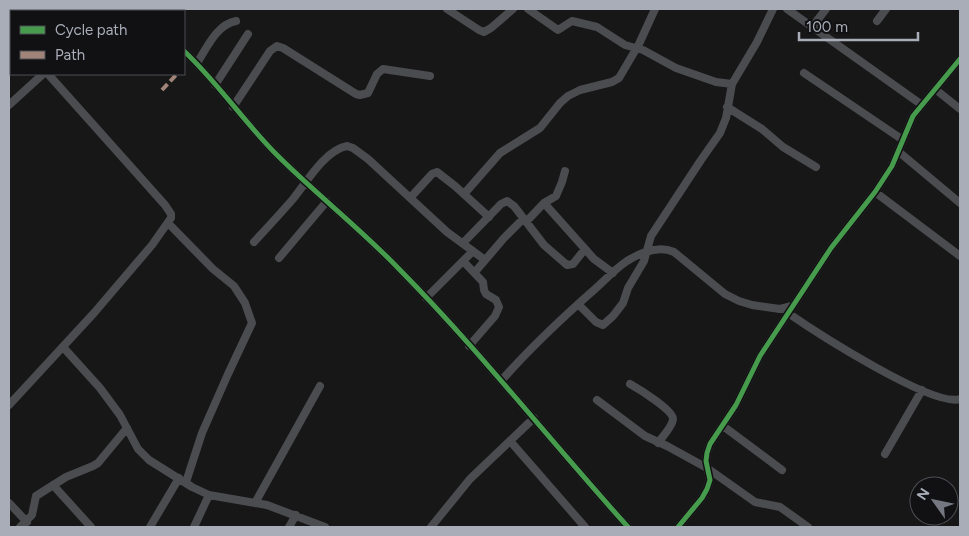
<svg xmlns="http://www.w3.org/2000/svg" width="969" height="536" viewBox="0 0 969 536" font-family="Figtree,sans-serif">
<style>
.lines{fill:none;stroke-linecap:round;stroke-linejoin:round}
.minor{stroke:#4b4c50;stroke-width:8}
.quiet{stroke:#a18479;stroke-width:4;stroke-dasharray:8 4;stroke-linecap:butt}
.cycleway-casing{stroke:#111113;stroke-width:8}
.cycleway{stroke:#469c4c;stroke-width:5}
</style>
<rect width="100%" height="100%" fill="#171717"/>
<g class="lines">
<path class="minor" d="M447 9 479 30 484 32 491 28 513 9
M528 9 558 30 572 21 597 27 625 45 643 50 676 68 716 82 732 84
M787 9 922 105
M877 21 886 9
M812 27 826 9
M9 29 11 31
M184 51C218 83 244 122 277 155 317 195 361 229 399 269 480 351 551 442 628 527
M197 63C207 48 216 25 236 21
M804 73 903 140
M215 85 248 34
M935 89 960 109
M9 105 43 74
M233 107 270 51 277 46 283 48 356 94 360 95 368 93 377 74 383 69 430 76
M727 107 762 129 783 147 816 167
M899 152 960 203
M875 192 960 256
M464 194 500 153 540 128 560 103 568 96 580 90 612 82 619 78 639 44 655 9
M411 197 432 174 437 172 455 186 489 217
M544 203 594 259 613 273
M526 222 544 203 556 196 562 182 565 171
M169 224 213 269 234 286 245 303 252 323 228 374 202 433 186 482
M254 242C267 228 280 214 293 199 306 183 325 150 347 146L353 148 368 159 447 232 485 260
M463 243 501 204 507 201 514 206 544 245 567 265 573 264 585 249
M279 258 327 201
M463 261 483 282 484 290 486 294 496 300 499 307 495 316 469 346
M475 272 504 238 523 219
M426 298 473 251
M578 304 596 322 603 325 613 316 623 303 628 288 644 261 651 236 701 160 720 133 726 118 732 84 757 42 773 9
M788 313C814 331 933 408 960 399
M63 347 100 388 120 415 138 449 149 460 192 487 209 495 267 505 325 527
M501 381C530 348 562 318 595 289 605 280 615 269 627 261 640 253 658 245 674 252L725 294 739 301 752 305 780 309 792 306
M630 384C639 389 673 410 673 419 673 426 662 437 658 443
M597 400 645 436 667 446 707 468 755 502 780 507 808 527
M9 405 94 313 152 245 171 218V214L165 205 48 74
M723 426 782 470
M510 441 585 527
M885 454 922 390
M53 485 91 527
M9 503 27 522
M255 503 320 386
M20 527 32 515 36 496 66 477 93 466 98 463 127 428
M150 527 179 478
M194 527 209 495
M289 527 296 515
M431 527 470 479 534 418
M678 527 702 498 707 489 710 480 706 461 707 453 710 444 736 405 760 356 831 248 875 192 892 166 913 116 960 59"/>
<path class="quiet" d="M162 90 177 74"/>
<defs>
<path id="cycleway" d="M184 51C218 83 244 122 277 155 317 195 361 229 399 269 480 351 551 442 628 527
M678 527 702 498 707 489 710 480 706 461 707 453 710 444 736 405 760 356 831 248 875 192 892 166 913 116 960 59"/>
</defs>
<use href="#cycleway" class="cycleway-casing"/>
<use href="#cycleway" class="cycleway"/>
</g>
<rect width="969" height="536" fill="none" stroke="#a8adb8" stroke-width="20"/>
<rect x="10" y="10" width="175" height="65" fill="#111113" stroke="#4d4f55"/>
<rect x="20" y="26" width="25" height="8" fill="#469c4c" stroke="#4d4f55"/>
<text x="55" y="35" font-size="15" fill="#a8adb8">Cycle path</text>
<rect x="20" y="51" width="25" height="8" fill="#a18479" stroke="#4d4f55"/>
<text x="55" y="60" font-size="15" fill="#a8adb8">Path</text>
<g transform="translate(934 501) rotate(303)"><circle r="24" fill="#111113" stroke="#4d4f55"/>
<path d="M0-4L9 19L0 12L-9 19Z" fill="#757880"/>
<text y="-8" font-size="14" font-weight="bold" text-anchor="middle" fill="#a8adb8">N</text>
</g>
<path d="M799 32v8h119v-8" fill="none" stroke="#a8adb8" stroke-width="2.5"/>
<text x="806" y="32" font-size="15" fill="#a8adb8" stroke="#111113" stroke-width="4" paint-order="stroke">100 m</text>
</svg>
